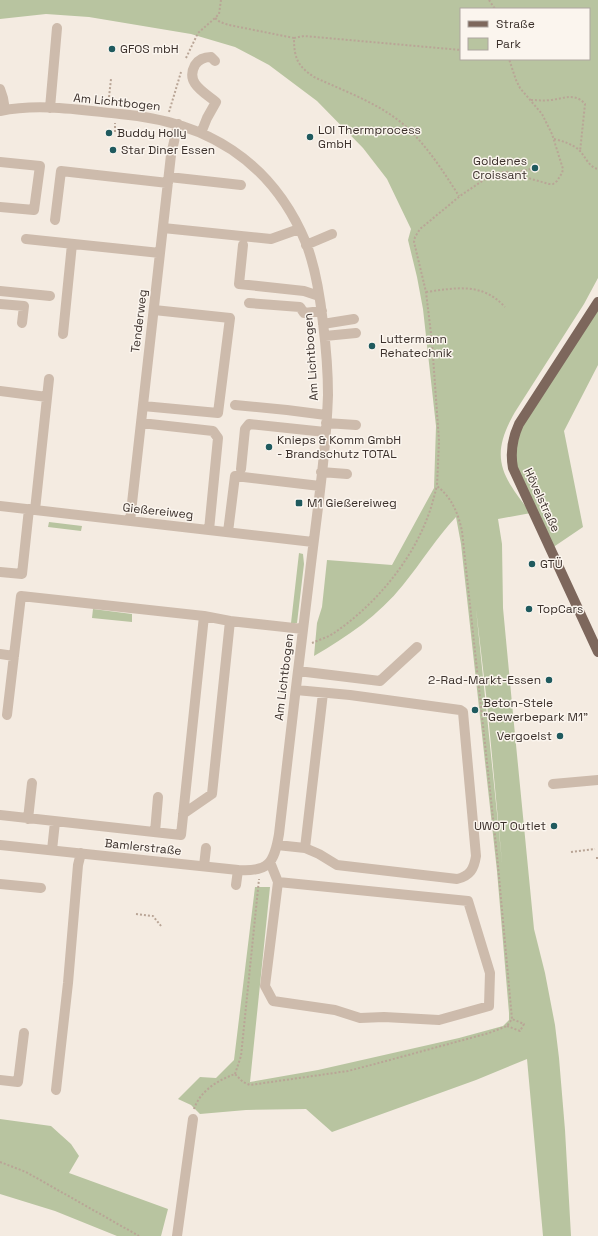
<svg xmlns="http://www.w3.org/2000/svg" width="598" height="1236" viewBox="0 0 598 1236" font-family="'Space Grotesk',sans-serif">
<style>
.green{fill:#b8c4a0;fill-rule:evenodd}
.lines{fill:none;stroke-linecap:round;stroke-linejoin:round}
.path{stroke:#b9a596;stroke-width:2;stroke-dasharray:2 2;stroke-linecap:butt}
.minor{stroke:#cdbbac;stroke-width:10}
.major{stroke:#7d675c;stroke-width:10}
.poi-dot{fill:#1f5a5e;stroke:#fbf5ee;stroke-width:1.5}
.labels{text-anchor:middle;stroke-width:3;stroke-linejoin:round;paint-order:stroke}
.poi-label{font-size:12px;fill:#3b302b;stroke:#fbf5ee;text-anchor:start}
.street-label{font-size:12px;fill:#3b302b;stroke:#fbf5ee}
</style>
<rect width="100%" height="100%" fill="#f4ebe1"/>
<path class="green" d="M0 0H598V278L584 304 515 412C489 457 501 475 531 513L498 519 502 544 503 608 513 714 534 929 545 973 555 1025 559 1058 565 1130 571 1236H543L527 1059 476 1080 332 1132 306 1109 246 1110 200 1114 191 1105 178 1099 200 1077 216 1078 234 1060 255 887H270L250 1082 318 1070 459 1038 503 1026 509 1020V1013L497 871 461 544 456 517C437 537 421 563 403 585 379 615 347 637 314 656L317 623 322 607 327 560 392 565 434 488 436 426 423 309 417 277 408 240 411 229 387 179 363 148 317 101 269 65 235 47 191 34 89 17 46 14 0 19ZM461 9H589V59H461ZM476 609 487 703 502 862Z
M598 305V365L564 431 583 527 552 548 514 467 518 432Z
M49 522 82 526 81 531 48 527Z
M299 553 303 554 304 564 297 623H291Z
M93 609 132 614V622L92 618Z
M0 1119 51 1126 71 1144 79 1156 69 1173 168 1209 161 1236H117L55 1211 0 1194Z"/>
<g class="lines">
<path class="path" d="M221 0 219 14 215 18 220 22 229 25 294 38C294 59 298 66 314 77 344 91 378 103 403 124 426 144 443 171 459 196
M489 0 495 9
M294 38 304 36 461 50
M186 58 198 33 215 18
M109 97 111 79
M531 100C537 100 543 101 550 100 563 99 575 92 585 104L580 152
M169 112 181 72
M115 132V123
M554 139C563 141 571 144 578 149 585 155 588 167 598 169
M513 173 535 168
M426 292C456 288 482 282 505 307
M312 643C319 640 328 637 334 633 375 605 411 562 428 516 432 506 434 496 437 486
M571 852 595 849
M596 858H598
M136 914 153 916 161 926
M507 1026 520 1031 524 1024 512 1019
M235 1074 241 1056 259 879
M194 1109C200 1091 218 1080 235 1074L243 1082 250 1085 348 1071 375 1064 489 1033 507 1026 512 1019 497 855 462 531C458 513 452 498 437 486L439 441 432 342 426 292 414 242 415 237 420 229 460 196 491 175 502 172H507L549 184H553L557 181 562 173 563 169 552 134 542 114 520 88 516 80 509 59
M0 1162 26 1172 139 1236"/>
<path class="minor" d="M0 89 3 98 5 110
M50 108 57 28
M0 111C39 103 80 110 120 114 206 121 272 161 306 243 316 269 320 296 323 323 326 347 328 371 328 395 326 454 317 513 310 572 299 659 289 747 279 834 274 864 268 872 238 870L0 845
M201 133 207 118 216 102C204 92 185 83 195 65 199 59 204 57 211 57L215 61
M0 162 40 166 34 210 0 207
M169 177 241 185
M55 220 61 171 168 183
M163 228 271 239 299 229
M26 239 160 253
M243 245 239 284 304 291 319 296
M306 245 332 234
M0 291 50 296
M249 303 300 307 304 313 322 311
M0 304 24 306 22 323
M323 324 354 319
M63 334 72 244
M325 336 356 333
M0 391 47 397
M235 405 287 410 326 415
M143 406 218 413 230 318 154 310
M141 423 213 431 218 438 209 530
M326 423 356 425
M241 469 245 429 249 424 325 432
M321 472 347 474
M0 506 313 542
M35 510 49 379
M130 521 171 155 178 124
M228 532 235 476 320 486
M0 572 22 574 29 509
M204 616 230 621
M0 654 14 656
M298 671 380 681 417 647
M553 784 598 780
M183 814 212 794 230 621 303 629
M0 815 181 835 204 616 21 596 7 715
M28 819 32 783
M155 832 158 797
M277 845 305 848 319 854 337 865 457 879C470 876 474 869 476 856L463 712 460 710 350 695 296 690
M305 848 323 693
M52 850 55 822
M270 862 278 882 265 986 273 1001 335 1010 360 1018 384 1017 439 1020 489 1006 490 973 468 901 278 882
M204 866 206 848
M0 884 41 888
M236 885 238 870
M0 1080 18 1082 24 1033
M56 1090 68 983 78 865 81 853
M177 1236 193 1119"/>
<path class="major" d="M598 302 519 424C512 439 510 452 513 468L598 652"/>
</g>
<g class="poi-dot">
<circle cx="112" cy="49" r="4"/>
<circle cx="109" cy="133" r="4"/>
<circle cx="310" cy="137" r="4"/>
<circle cx="113" cy="150" r="4"/>
<circle cx="535" cy="168" r="4"/>
<circle cx="372" cy="346" r="4"/>
<circle cx="269" cy="447" r="4"/>
<rect x="295" y="499" width="8" height="8" rx="2"/>
<circle cx="532" cy="564" r="4"/>
<circle cx="529" cy="609" r="4"/>
<circle cx="549" cy="680" r="4"/>
<circle cx="475" cy="710" r="4"/>
<circle cx="560" cy="736" r="4"/>
<circle cx="554" cy="826" r="4"/>
</g>
<g class="labels">
<g class="poi-label">
<text x="120" y="53">GFOS mbH</text>
<text x="318" y="134">LOI Thermprocess<tspan x="318" dy="14">GmbH</tspan></text>
<text x="117" y="137">Buddy Holly</text>
<text x="121" y="154">Star Diner Essen</text>
<text x="527" y="165" text-anchor="end">Goldenes<tspan x="527" dy="14">Croissant</tspan></text>
<text x="380" y="343">Luttermann<tspan x="380" dy="14">Rehatechnik</tspan></text>
<text x="277" y="444">Knieps &amp; Komm GmbH<tspan x="277" dy="14">- Brandschutz TOTAL</tspan></text>
<text x="307" y="507">M1 Gießereiweg</text>
<text x="540" y="568">GTÜ</text>
<text x="537" y="613">TopCars</text>
<text x="541" y="684" text-anchor="end">2-Rad-Markt-Essen</text>
<text x="483" y="707">Beton-Stele<tspan x="483" dy="14">"Gewerbepark M1"</tspan></text>
<text x="552" y="740" text-anchor="end">Vergoelst</text>
<text x="546" y="830" text-anchor="end">UWOT Outlet</text>
</g>
<g class="street-label">
<text transform="translate(117 102) rotate(6)" y="4">Am Lichtbogen</text>
<text transform="translate(139 321) rotate(-83)" y="4">Tenderweg</text>
<text transform="translate(311 357) rotate(-94)" y="4">Am Lichtbogen</text>
<text transform="translate(542 500) rotate(65)" y="4">Hövelstraße</text>
<text transform="translate(158 511) rotate(6)" y="4">Gießereiweg</text>
<text transform="translate(284 677) rotate(-83)" y="4">Am Lichtbogen</text>
<text transform="translate(143 847) rotate(6)" y="4">Bamlerstraße</text>
</g>
</g>
<rect x="460" y="8" width="130" height="52" fill="#fbf5ee" stroke="#aea6a0"/>
<rect x="468" y="21" width="20" height="6" fill="#7d675c" stroke="#aea6a0"/>
<text x="496" y="28" font-size="12" fill="#3b302b">Straße</text>
<rect x="468" y="38" width="20" height="12" fill="#b8c4a0" stroke="#aea6a0"/>
<text x="496" y="48" font-size="12" fill="#3b302b">Park</text>
</svg>
